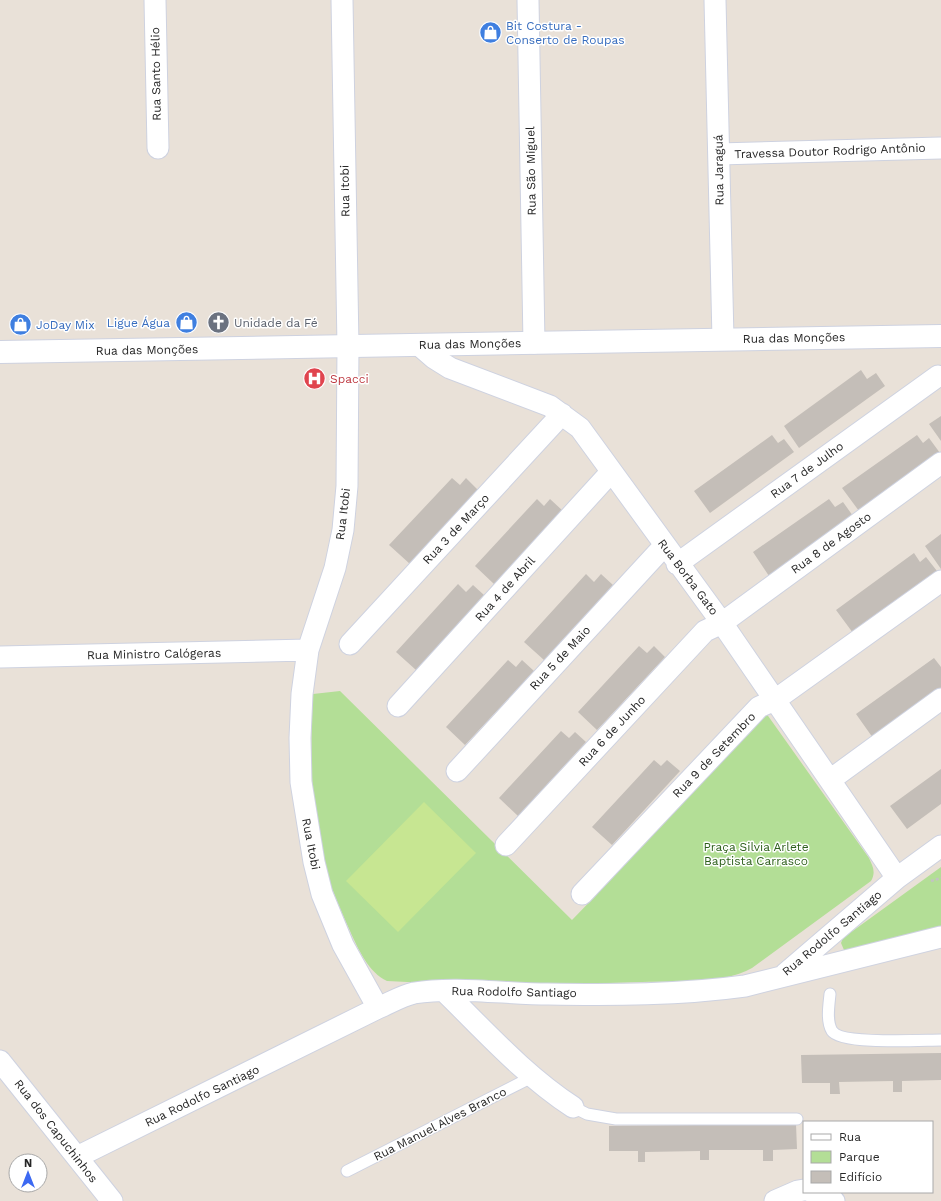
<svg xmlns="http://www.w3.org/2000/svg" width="941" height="1201" viewBox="0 0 941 1201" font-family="'Work Sans',sans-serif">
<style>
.green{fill:#b3de96}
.pitch{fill:#c7e692}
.building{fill:#c4beb8}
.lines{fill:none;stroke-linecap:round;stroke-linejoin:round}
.service-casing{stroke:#ced2e0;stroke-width:13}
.minor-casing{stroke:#ced2e0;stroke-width:23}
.tertiary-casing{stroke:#ced2e0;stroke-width:24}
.path{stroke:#c3c3c3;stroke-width:2.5;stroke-dasharray:3 2;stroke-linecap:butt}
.service{stroke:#fff;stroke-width:11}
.minor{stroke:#fff;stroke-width:21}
.tertiary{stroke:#fff;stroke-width:22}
.labels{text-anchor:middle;stroke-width:3;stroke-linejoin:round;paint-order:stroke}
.shop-label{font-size:12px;fill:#366cbe;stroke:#fff;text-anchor:start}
.street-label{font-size:12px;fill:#272727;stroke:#fff}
.worship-label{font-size:12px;fill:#5b616d;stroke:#fff;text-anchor:start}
.health-label{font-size:12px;fill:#be3a42;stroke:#fff;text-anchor:start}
.park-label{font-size:12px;fill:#2d5f1b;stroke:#fff}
</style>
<rect width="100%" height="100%" fill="#e9e1d8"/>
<path class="green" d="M340 691 572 920 603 888 762 712 766 713 869 858C873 867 876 872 871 881L752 968C721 985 677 981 642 982 557 985 472 986 387 981 369 973 358 949 350 931 340 909 329 884 323 860 310 805 310 750 313 694Z
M941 867V930L850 951 844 950 841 943 843 938Z"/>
<path class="pitch" d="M424 802 476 853 398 932 346 881Z"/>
<path class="building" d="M861 370 867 379 876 373 885 386 799 448 784 426Z
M941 416V441L929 424Z
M772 435 778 443 784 439 794 452 710 513 694 491Z
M917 435 923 443 929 438 940 453 859 511 842 488Z
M452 478 460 485 466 478 478 490 410 564 389 545Z
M537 499 544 506 550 499 563 511 494 584 475 566Z
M829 499 835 507 843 502 853 516 769 576 753 552Z
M941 534V569L925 546Z
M914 553 920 562 926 557 937 571 853 633 836 610Z
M586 574 594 582 601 574 613 585 544 660 524 642Z
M458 584 466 592 473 585 484 595 416 670 396 652Z
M639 646 647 653 654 646 665 657 597 730 578 712Z
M934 658 941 667V688L873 738 856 714Z
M508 660 516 667 522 660 534 671 465 745 446 727Z
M561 731 569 738 575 732 586 742 518 816 499 798Z
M654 760 661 766 667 760 680 771 612 845 592 827Z
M941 769V804L907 829 890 806Z
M941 1053V1080L902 1081V1092H893V1081L839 1082 840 1094H830V1083H802L801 1055Z
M796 1124 797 1149 773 1150V1161H763V1150H709V1160H700V1151L645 1152V1162H638V1151H609V1126Z"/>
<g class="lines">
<defs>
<path id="service" d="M830 994C829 1005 826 1021 832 1031 841 1045 922 1040 941 1040
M573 1107 587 1114 616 1119H797
M347 1171 532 1077"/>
<path id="minor" d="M155 0 158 148
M342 0 348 346 347 486 343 530 335 568 308 650 302 694 300 738 301 782 314 862 322 894 343 945 378 1008
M528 0 534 343
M715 0 723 339
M719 154 941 148
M419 345 434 358 450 368 550 406 580 428 722 623 897 878
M677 564 938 376
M350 644 562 414
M0 657 308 650
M398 706 611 472
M457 771 664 546
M830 780 941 699
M506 845 705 631 722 623 941 463
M582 894 759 707 775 700 941 581
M785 974 897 878 941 846
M444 991C485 1031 524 1075 573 1107
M0 1061 112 1201
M77 1157 378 1008C390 1003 401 996 414 993 455 986 506 994 548 994 613 995 680 995 745 986L941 937
M812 1192 834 1201
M775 1201 798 1191 804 1190"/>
<path id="tertiary" d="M0 352 941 336"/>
</defs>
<use href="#service" class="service-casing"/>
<use href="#minor" class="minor-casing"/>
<use href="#tertiary" class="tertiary-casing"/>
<path class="path" d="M931 881 941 878"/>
<use href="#service" class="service"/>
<use href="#minor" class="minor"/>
<use href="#tertiary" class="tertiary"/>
</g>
<defs>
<symbol id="shop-disc" viewBox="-11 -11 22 22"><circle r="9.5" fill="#3f7fe0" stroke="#fff"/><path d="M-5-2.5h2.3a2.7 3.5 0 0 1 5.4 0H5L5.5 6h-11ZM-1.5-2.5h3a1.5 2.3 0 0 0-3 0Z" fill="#fff"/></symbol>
<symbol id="church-disc" viewBox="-11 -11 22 22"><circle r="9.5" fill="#6b7280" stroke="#fff"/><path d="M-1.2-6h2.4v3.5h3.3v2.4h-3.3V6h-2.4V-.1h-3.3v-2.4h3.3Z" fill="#fff"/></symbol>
<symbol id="hospital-disc" viewBox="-11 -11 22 22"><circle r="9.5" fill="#e0444e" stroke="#fff"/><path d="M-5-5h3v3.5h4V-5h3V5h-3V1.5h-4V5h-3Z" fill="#fff"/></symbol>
</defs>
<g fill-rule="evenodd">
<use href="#shop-disc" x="478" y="20" width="25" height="25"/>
<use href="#shop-disc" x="174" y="310" width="25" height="25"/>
<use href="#church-disc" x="206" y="310" width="25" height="25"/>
<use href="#shop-disc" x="8" y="312" width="25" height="25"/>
<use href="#hospital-disc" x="302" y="366" width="25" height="25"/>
</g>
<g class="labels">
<g class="shop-label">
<text x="506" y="30">Bit Costura -<tspan x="506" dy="14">Conserto de Roupas</tspan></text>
<text x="170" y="327" text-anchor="end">Ligue Água</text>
<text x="36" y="329">JoDay Mix</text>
</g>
<g class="street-label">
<text transform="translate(156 74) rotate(-91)" y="4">Rua Santo Hélio</text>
<text transform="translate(830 151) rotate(-2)" y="4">Travessa Doutor Rodrigo Antônio</text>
<text transform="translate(719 170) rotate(-91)" y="4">Rua Jaraguá</text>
<text transform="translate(531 171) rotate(-91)" y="4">Rua São Miguel</text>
<text transform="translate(345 191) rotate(-91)" y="4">Rua Itobi</text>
<text transform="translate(794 338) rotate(-1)" y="4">Rua das Monções</text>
<text transform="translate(470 344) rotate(-1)" y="4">Rua das Monções</text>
<text transform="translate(147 350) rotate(-1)" y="4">Rua das Monções</text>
<text transform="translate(807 470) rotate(-36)" y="4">Rua 7 de Julho</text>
<text transform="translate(343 514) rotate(-83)" y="4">Rua Itobi</text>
<text transform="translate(456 529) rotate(-47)" y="4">Rua 3 de Março</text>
<text transform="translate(831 543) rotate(-36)" y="4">Rua 8 de Agosto</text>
<text transform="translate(688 577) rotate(53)" y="4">Rua Borba Gato</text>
<text transform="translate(505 589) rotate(-48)" y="4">Rua 4 de Abril</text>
<text transform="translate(154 654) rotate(-1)" y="4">Rua Ministro Calógeras</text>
<text transform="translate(560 658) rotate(-47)" y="4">Rua 5 de Maio</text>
<text transform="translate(612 731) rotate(-47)" y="4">Rua 6 de Junho</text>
<text transform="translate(714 755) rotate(-46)" y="4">Rua 9 de Setembro</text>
<text transform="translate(311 844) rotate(79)" y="4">Rua Itobi</text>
<text transform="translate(832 933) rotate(-40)" y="4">Rua Rodolfo Santiago</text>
<text transform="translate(514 992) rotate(1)" y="4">Rua Rodolfo Santiago</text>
<text transform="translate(202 1096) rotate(-26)" y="4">Rua Rodolfo Santiago</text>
<text transform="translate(440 1124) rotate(-27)" y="4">Rua Manuel Alves Branco</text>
<text transform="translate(56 1131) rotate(52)" y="4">Rua dos Capuchinhos</text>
</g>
<g class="worship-label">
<text x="234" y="327">Unidade da Fé</text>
</g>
<g class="health-label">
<text x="330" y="383">Spacci</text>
</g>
<g class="park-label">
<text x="756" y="851">Praça Silvia Arlete<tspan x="756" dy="14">Baptista Carrasco</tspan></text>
</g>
</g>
<rect x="803" y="1121" width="130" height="72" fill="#ffffff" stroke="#a9a9a9"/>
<rect x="811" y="1134" width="20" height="6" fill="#ffffff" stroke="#a9a9a9"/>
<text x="839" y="1141" font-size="12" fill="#272727">Rua</text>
<rect x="811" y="1151" width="20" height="12" fill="#b3de96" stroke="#a9a9a9"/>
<text x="839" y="1161" font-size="12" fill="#272727">Parque</text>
<rect x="811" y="1171" width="20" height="12" fill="#c4beb8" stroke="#a9a9a9"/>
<text x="839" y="1181" font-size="12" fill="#272727">Edifício</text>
<g transform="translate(28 1173)"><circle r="19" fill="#ffffff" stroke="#a9a9a9"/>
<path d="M0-3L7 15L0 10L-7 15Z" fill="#3c69f2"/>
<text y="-6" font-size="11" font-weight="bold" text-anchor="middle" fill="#272727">N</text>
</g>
</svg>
